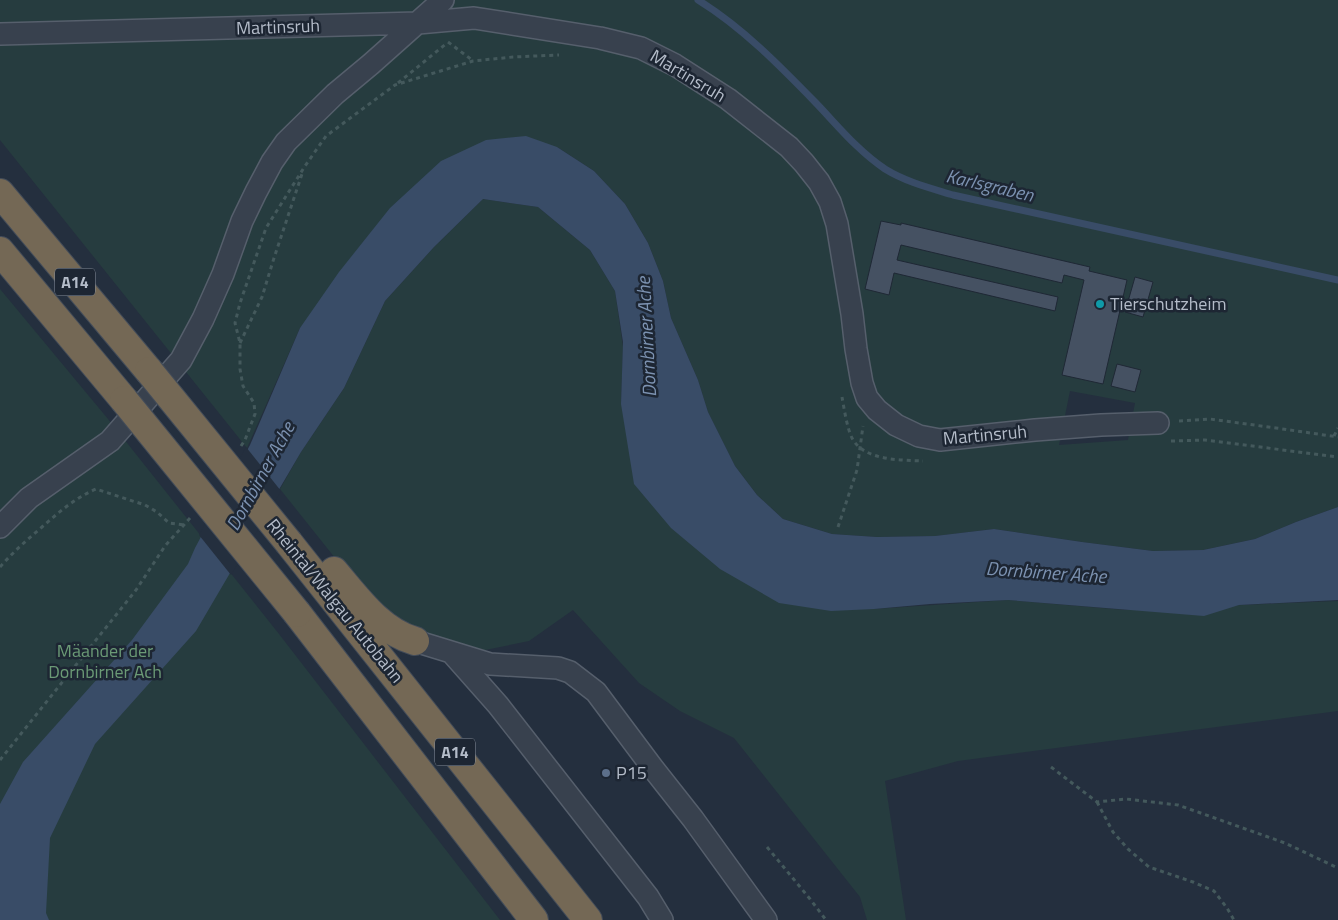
<svg xmlns="http://www.w3.org/2000/svg" width="1338" height="920" viewBox="0 0 1338 920" font-family="'Titillium Web',sans-serif">
<style>
.green{fill:#263c3f;fill-rule:evenodd}
.water{fill:#394c67}
.pier{fill:#242f3e}
.lines{fill:none;stroke-linecap:round;stroke-linejoin:round}
.stream{stroke:#394c67;stroke-width:7}
.building{fill:#455162;stroke:#1f2835}
.minor-casing{stroke:#565f6c;stroke-width:24}
.highway-casing{stroke:#434c59;stroke-width:30}
.path{stroke:#44595c;stroke-width:3;stroke-dasharray:4 4;stroke-linecap:butt}
.minor{stroke:#38414e;stroke-width:21}
.highway{stroke:#746855;stroke-width:28}
.highway-bridge-casing{stroke:#434c59;stroke-width:30;stroke-linecap:butt}
.highway-bridge{stroke:#746855;stroke-width:28}
.culture-dot{fill:#0f9aa8;stroke:#1d2633;stroke-width:2}
.service-dot{fill:#5c6f8a;stroke:#1d2633;stroke-width:2}
.labels{text-anchor:middle;stroke-width:5;stroke-linejoin:round;paint-order:stroke}
.shield{fill:#1d2633;stroke:#878f9c;stroke-width:1}
.shield-label{font-size:16px;font-weight:bold;fill:#b4bcc9}
.street-label{font-size:18px;fill:#b4bcc9;stroke:#1d2633}
.poi-label{font-size:18px;fill:#b4bcc9;stroke:#1d2633;text-anchor:start}
.park-label{font-size:18px;fill:#6b9a76;stroke:#1d2633}
.water-label{font-size:19px;font-style:italic;fill:#7c92b1;stroke:#1d2633}
</style>
<rect width="100%" height="100%" fill="#242f3e"/>
<path class="green" d="M0 0H1338V507L1296 522 1255 539 1203 550 1153 551 1082 542 994 529 936 536 877 537 832 534 783 519 757 495 735 466 708 412 698 380 671 318 663 281 648 243 625 204 594 171 557 147 300 328 247 448 0 140ZM1070 391 1135 403 1128 440 1059 445Z
M483 199 538 207 590 250 615 291 623 347 621 404 874 609 1008 600 1125 610 1338 601V711L958 761 885 781 906 920H867L860 897 734 738 680 711 639 683 573 610 529 641 480 651 414 631 373 602 339 563 280 489 301 452 344 388 385 301 434 247Z
M0 289 108 419 279 634 500 920H0Z"/>
<path class="water" d="M526 136 557 147 594 171 625 204 648 243 663 281 671 318 698 380 708 412 735 466 757 495 783 519 832 534 877 537 935 536 994 529 1082 542 1153 551 1203 550 1255 539 1296 522 1338 507V600L1239 605 1204 616 1008 600 930 604 874 609 831 611 779 603 720 569 671 528 634 484 621 404 623 342 615 291 590 250 538 207 483 199 434 247 385 301 344 388 301 452 196 631 95 744 50 838 46 913 49 920H0V804L23 762 132 640 188 564 195 548 250 445 300 328 339 272 390 208 441 161 486 140Z"/>
<path class="pier" d="M246 447 281 491 231 575 199 535Z"/>
<g class="lines">
<path class="stream" d="M698 0C742 27 780 66 816 103 838 126 858 151 885 169 906 182 930 188 953 195L1338 280"/>
</g>
<path class="building" d="M881 221 901 225V223L1090 267 1089 271 1127 280 1103 384 1062 375 1084 280 1064 275 1062 283 901 245 897 260 1058 297 1055 311 894 273 889 295 865 289Z
M1135 277 1153 282 1143 317 1125 312Z
M1117 364 1141 370 1135 392 1111 386Z"/>
<g class="lines">
<defs>
<path id="minor" d="M0 34 418 23 474 18 600 38 641 48 675 65 728 99 789 147 804 163 819 182 830 202 837 224 852 314 856 349 862 383 867 398 877 410 896 425 919 436 940 440 1035 430 1101 425 1158 423
M0 527 29 498 110 441 181 360 203 319 223 274 242 221 256 192 272 162 286 142 335 94 371 64 443 0
M415 641 490 664 558 668 570 672 596 692 652 767 693 819 766 920
M452 653 498 705 648 897 662 920"/>
<path id="highway" d="M0 193 149 371
M0 251 124 400
M289 543 588 920
M334 571C357 598 380 631 415 641
M297 613 534 920"/>
</defs>
<use href="#minor" class="minor-casing"/>
<use href="#highway" class="highway-casing"/>
<path class="path" d="M448 42 472 60
M398 83 447 43
M240 343 262 297 274 258 303 171
M842 397C844 408 847 428 852 438 864 461 901 460 923 461
M1179 421 1210 419 1276 428 1338 437
M1334 436 1338 428
M1171 441 1205 440 1338 457
M241 446 245 440 255 414 254 403 243 386 240 369V343L235 323 240 303 266 228 305 166 326 136 395 85 473 61 513 57 559 55
M838 527 857 470 863 426
M0 567C13 552 27 540 42 527 59 512 75 498 96 489L145 505 157 512 169 523 184 525
M0 760 136 590 165 546 190 518
M1051 767 1097 802 1126 799 1178 805 1285 843 1338 868
M1097 802 1113 832 1128 849 1149 867 1193 882 1214 891 1227 908 1234 920
M767 847 810 899 826 920"/>
<use href="#minor" class="minor"/>
<use href="#highway" class="highway"/>
<defs>
<path id="highway-bridge" d="M149 371 289 543
M124 400 297 613"/>
</defs>
<use href="#highway-bridge" class="highway-bridge-casing"/>
<use href="#highway-bridge" class="highway-bridge"/>
</g>
<circle class="culture-dot" cx="1100" cy="304" r="5"/>
<circle class="service-dot" cx="606" cy="773" r="5"/>
<g class="labels">
<g class="shield">
<rect x="55" y="268.5" width="40" height="27" rx="4"/>
<rect x="435" y="738.5" width="40" height="27" rx="4"/>
</g>
<g class="shield-label">
<text x="75" y="288">A14</text>
<text x="455" y="758">A14</text>
</g>
<g class="street-label">
<text transform="translate(278 27) rotate(-2)" y="6">Martinsruh</text>
<text transform="translate(688 76) rotate(31)" y="6">Martinsruh</text>
<text transform="translate(985 435) rotate(-5)" y="6">Martinsruh</text>
<text transform="translate(335 601) rotate(51)" y="6">Rheintal/Walgau Autobahn</text>
</g>
<g class="poi-label">
<text x="1110" y="310">Tierschutzheim</text>
<text x="616" y="779">P15</text>
</g>
<g class="park-label">
<text x="105" y="657">Mäander der<tspan x="105" dy="21">Dornbirner Ach</tspan></text>
</g>
<g class="water-label">
<text transform="translate(990 185) rotate(13)" y="7">Karlsgraben</text>
<text transform="translate(646 337) rotate(-93)" y="7">Dornbirner Ache</text>
<text transform="translate(260 476) rotate(-61)" y="7">Dornbirner Ache</text>
<text transform="translate(1046 572) rotate(4)" y="7">Dornbirner Ache</text>
</g>
</g>
</svg>
